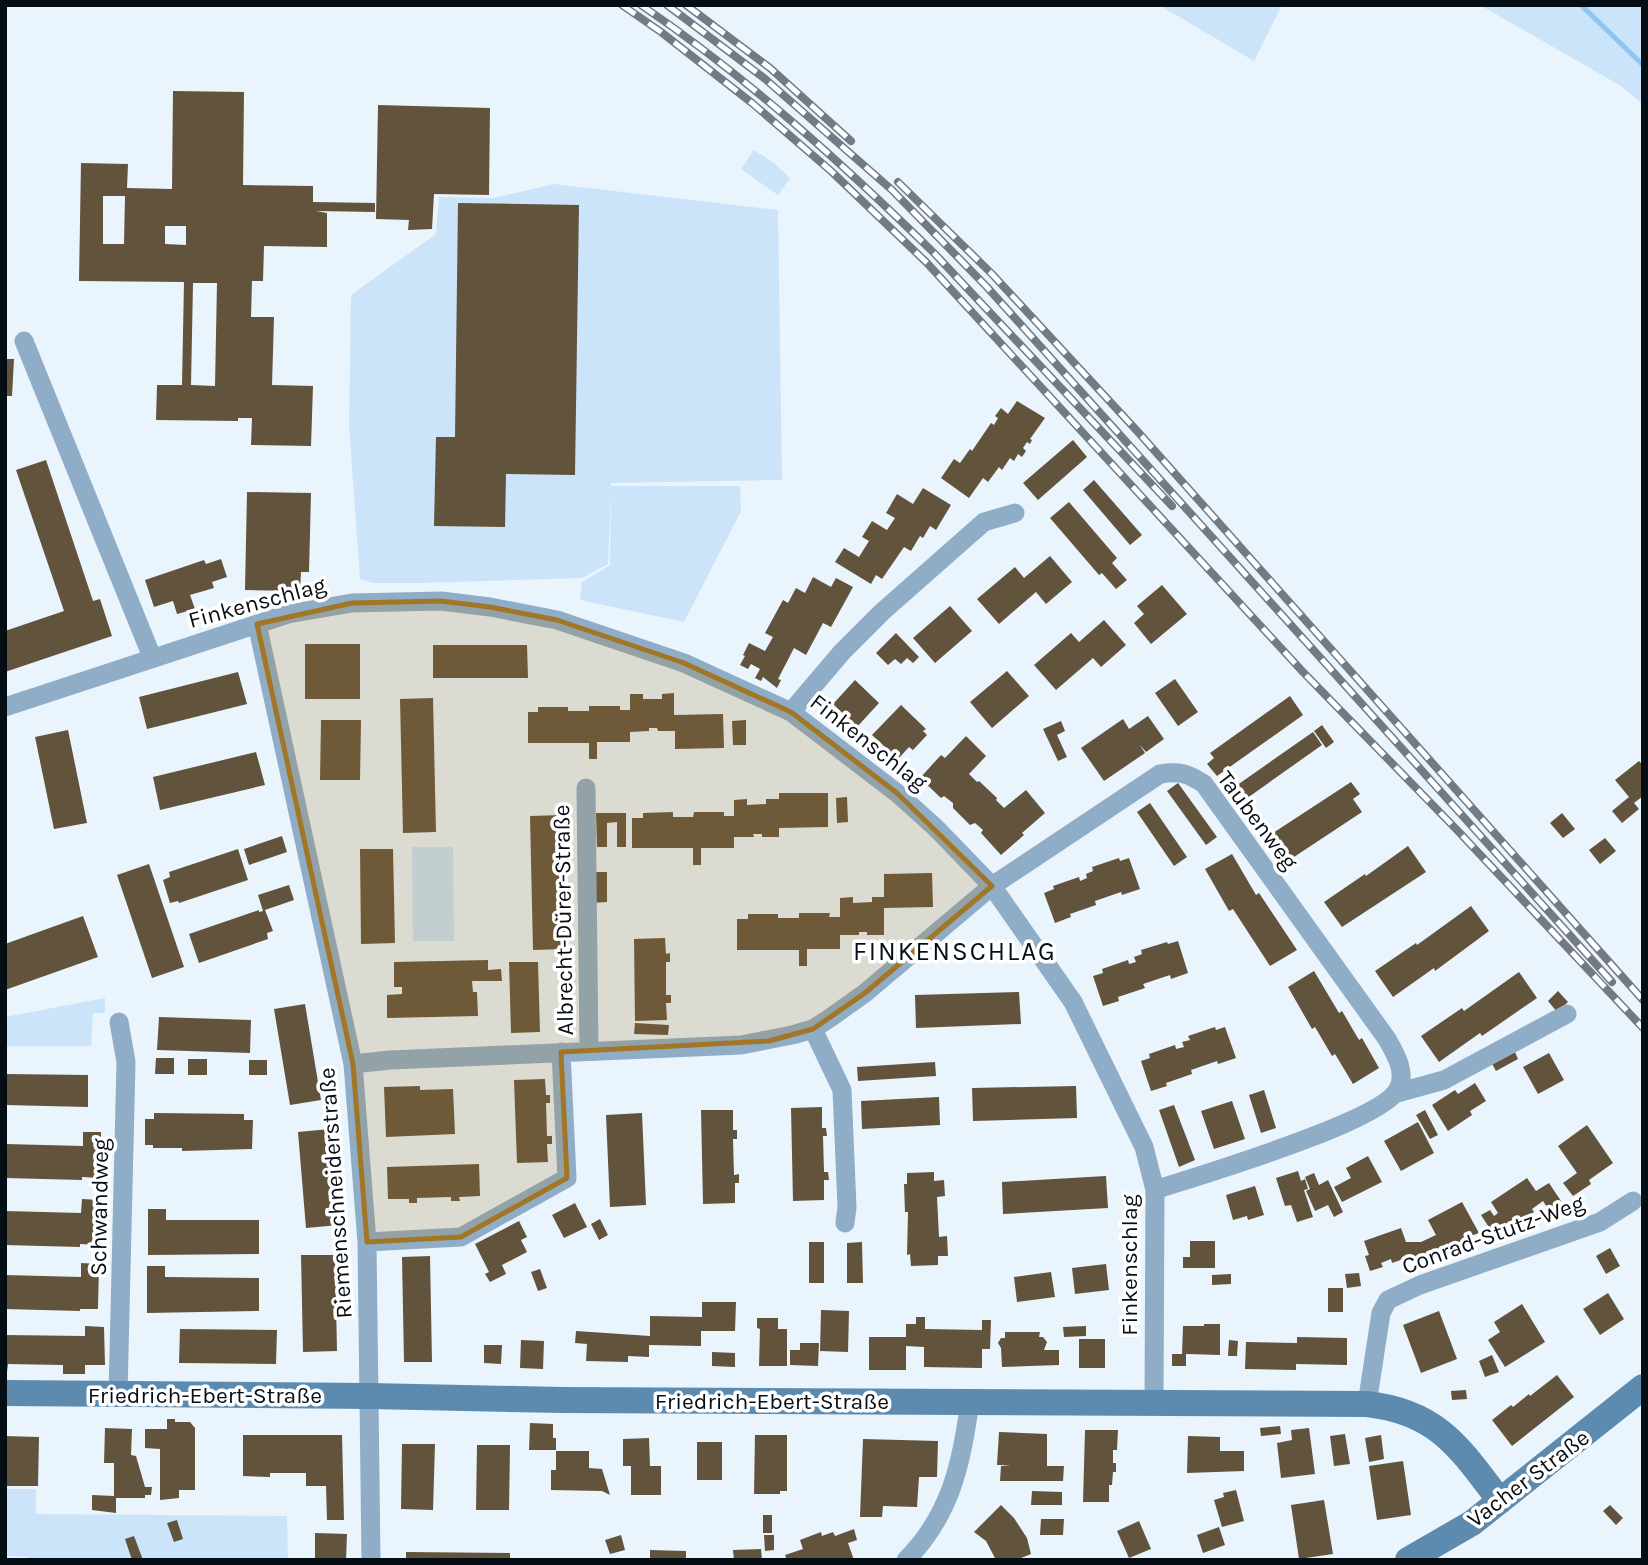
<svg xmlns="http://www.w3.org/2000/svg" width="1648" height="1565" viewBox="0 0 1648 1565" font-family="Karla,sans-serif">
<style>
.green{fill:#cbe4f9}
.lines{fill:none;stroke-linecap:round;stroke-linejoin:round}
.stream{stroke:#8cc6f3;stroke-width:5}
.building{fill:#62533c;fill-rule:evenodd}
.street{stroke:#8fadc6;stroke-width:19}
.secondary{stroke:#5d8baf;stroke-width:26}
.rail-casing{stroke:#727b83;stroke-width:8}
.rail{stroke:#fff;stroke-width:5;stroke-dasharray:16;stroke-linecap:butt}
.marked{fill:#a17626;fill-opacity:0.2;stroke:#a17626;stroke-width:5;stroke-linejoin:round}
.labels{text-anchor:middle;stroke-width:7;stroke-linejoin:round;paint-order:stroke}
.street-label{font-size:23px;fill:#060e15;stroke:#fff}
.quarter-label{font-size:26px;letter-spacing:2px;fill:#060e15;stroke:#fff}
</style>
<rect width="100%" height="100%" fill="#eaf4fd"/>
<path class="green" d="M1159 5H1282L1254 61Z
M1480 5H1643V104L1621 86Z
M754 150 774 163 790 178 778 195 741 169Z
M554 184 778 210 782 480 611 483V486H740L741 511 684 622 580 600 582 582 610 565 611 491 608 564 582 578 419 583H373L360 579 349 425 351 295 436 234 439 197 494 198Z
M412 847H453L454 941H413Z
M105 998V1013H93L91 1046H5V1017Z
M5 1489H36V1514L287 1516 288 1560H28V1557L7 1556Z"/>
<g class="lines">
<path class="stream" d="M1581 5 1643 65"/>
</g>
<path class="building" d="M173 91 244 92 243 185 313 186V202L375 203V212L316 211 327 213V247L264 246 263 281H252L251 317H274L272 385 313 386 311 446 251 445 252 418H238V421L156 420 157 385H182L184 282 79 281 81 163 128 164 127 188 172 189ZM103 196H125L124 244H103ZM165 226H186V245L165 244ZM193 283H217L215 386 191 385Z
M378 105 490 108 489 195 434 194 432 229 408 230 409 220 376 219Z
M458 203 579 205 575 475 506 474 505 527 434 526 436 437H455Z
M5 359H14L12 396H5Z
M1017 401 1045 418 1030 439 1032 440 1030 444 1027 442 1023 448 1026 451 1022 457 1018 454 1014 461 1010 458 1002 470 999 467 988 482 983 478 969 498 941 478 954 459 960 463 970 449 972 451 991 423 994 425 998 418 995 416 1001 408 1008 414Z
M1073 440 1087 457 1038 500 1023 483Z
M46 460 93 601 100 599 112 636 5 672V631L64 611 16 470Z
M1094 480 1142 535 1130 545 1083 490Z
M923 488 951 505 936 530 930 526 923 538 920 536 911 551 904 547 882 579 876 575 871 584 835 562 844 548 859 557 869 541 862 537 872 521 887 530 895 518 886 513 897 494 913 504Z
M247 492 311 493 309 572H301L300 591 245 590Z
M1069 502 1117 558 1112 563 1127 580 1116 589 1102 573 1099 575 1050 518Z
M1050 556 1072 582 1046 604 1036 592 999 624 977 599 1015 567 1024 578Z
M221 559 227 577 212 582 214 588 190 595 195 609 177 614 173 601 154 607 145 580 204 560 206 564Z
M813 577 831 587 836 578 853 587 831 627 823 623 806 655 794 648 778 679 781 680 777 688 763 677 761 681 755 678 760 669 751 664 748 669 740 665 745 656 743 655 749 643 765 651 773 637 765 633 783 600 788 603 796 588 805 593Z
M1162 585 1187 614 1151 644 1134 623 1144 614 1137 606Z
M950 606 972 631 935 663 913 638Z
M1104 620 1126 645 1101 667 1093 658 1056 690 1034 665 1071 633 1079 642Z
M896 633 919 657 913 663 907 658 901 664 895 659 888 665 876 653Z
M305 644H360V699H305Z
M433 645H527L528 678H433Z
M1007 671 1029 696 992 728 970 702Z
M238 672 247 704 147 729 139 697Z
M1175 679 1198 712 1178 726 1155 693Z
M855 680 879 703 857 727 833 704Z
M674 693V715L723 714 724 748 675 749V731H658L657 728H649V731L630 732V742H597V759H589V743H528V712H538V707H568V711H589V706H620V710H630V694H643V699H662V694Z
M1290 696 1303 715 1217 776 1207 764 1214 758 1210 753Z
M433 698 436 832 403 833 400 699Z
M901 705 926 729 923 731 927 735 913 750 909 747 898 759 872 735Z
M1148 716 1164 739 1146 752 1140 745 1145 753 1104 781 1081 748 1123 719 1129 729Z
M321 720H361L360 780H320Z
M746 720V745H733L732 721Z
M1061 721 1065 731 1057 735 1067 757 1058 761 1043 729Z
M1322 725 1334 742 1326 748 1314 731Z
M68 730 87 823 54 829 35 737Z
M1313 732 1322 745 1243 801 1233 788Z
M966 736 986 756 969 774 977 782 979 781 997 798 996 800 1004 808 1026 790 1045 813 1022 833 1024 835 1001 855 981 833 983 830 975 823 970 825 953 808V803L944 796 941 798 920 778 941 755 945 758Z
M256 752 265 785 160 810 153 777Z
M1639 761 1643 765V796L1634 803 1639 809 1622 823 1612 811 1629 797 1615 780Z
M1351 782 1360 794 1353 799 1362 812 1291 859 1273 833Z
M1178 783 1217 837 1206 845 1167 791Z
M779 793H828V827L779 828V837H762V834H753L754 837H734V848H701V865H693V848H632V818H643V813L673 812V817H693L694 812H724V816H734V800L747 799V805L766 804V799H779Z
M847 797 848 822 837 823 836 798Z
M1150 803 1187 857 1174 866 1137 812Z
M596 813H626V847H617V822L607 823V847H597Z
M1562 813 1575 829 1563 838 1550 823Z
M563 815 566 949 533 950 530 816Z
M282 836 287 852 249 865 244 849Z
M1605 838 1616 851 1600 864 1589 850Z
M1408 846 1426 872 1342 927 1324 902 1365 874 1366 876Z
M238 849 248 880 179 903 178 901 170 903 163 880 170 877 169 872Z
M360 849H393L395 943 361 944Z
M1232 854 1256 895 1259 893 1297 950 1270 966 1233 909 1229 911 1205 869Z
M1119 858 1120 861 1129 858 1140 889 1122 895 1121 892 1095 901 1096 905 1070 914 1071 917 1055 923 1044 893 1054 889 1053 886 1079 877 1080 881 1087 878 1086 874 1093 871 1092 867Z
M149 864 184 967 152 978 117 875Z
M591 872H607V902L592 903Z
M932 873 933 907 884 908V935H867V932H859V935H840V949H807V966H799V950H737V919H748V914H778V918H799V913H830L829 917H840V898L853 897V903L872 902V897H884V874Z
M289 885 294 900 265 910 273 931 267 933 268 939 199 963 189 934 259 910V912L263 911 258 895Z
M1471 906 1489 931 1435 971 1434 968 1393 997 1375 971 1416 943 1417 945Z
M83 916 98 957 5 990V944Z
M665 938 666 954 670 953V962H666V995H671V1003H666L667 1020 635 1021 634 939Z
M1178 941 1188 973 1171 979 1170 975 1143 984 1145 988 1118 997 1119 1001 1103 1006 1093 976 1103 973 1102 969 1128 960 1129 964 1136 962 1134 957 1142 954 1141 950 1167 942 1168 944Z
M488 960V970L501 969 502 981H472L473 992H477L478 1016 387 1018V995L402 994V987H394V962Z
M509 962H538L540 1032 511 1033Z
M1314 971 1339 1013 1342 1011 1359 1040 1362 1038 1379 1068 1353 1084 1335 1054 1332 1056 1315 1027 1312 1029 1288 987Z
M1519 972 1537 998 1482 1036 1480 1033 1439 1062 1421 1036 1462 1008 1464 1011Z
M1558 991 1568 1002 1557 1012 1548 1001Z
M1019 992 1021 1024 916 1028 915 995Z
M305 1004 321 1100 290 1105 274 1009Z
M159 1017 251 1020 250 1053 157 1050Z
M635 1023 669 1025 668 1035 634 1034Z
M1215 1027 1216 1030 1225 1027 1236 1058 1218 1064 1217 1061 1191 1070 1192 1074 1166 1083 1167 1086 1151 1091 1141 1061 1150 1058 1149 1054 1175 1045 1176 1049 1184 1047 1182 1042 1190 1040 1188 1036Z
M1514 1050 1518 1059 1496 1071 1491 1062Z
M1549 1053 1564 1080 1538 1094 1523 1067Z
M156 1058H174V1074H155Z
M188 1059H207V1075H188Z
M249 1060H267V1075H249Z
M935 1062 936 1076 858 1081 857 1067Z
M5 1074 88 1075V1107L5 1105Z
M545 1079 546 1095H550V1103H546L547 1136H552V1144H547L548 1162 517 1163 514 1080Z
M1475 1083 1486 1101 1470 1111 1472 1115 1448 1131 1432 1105 1455 1090 1458 1094Z
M420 1086V1090L453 1089 455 1134 386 1137 384 1087Z
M1076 1086 1077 1118 973 1121 972 1088Z
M1264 1090 1276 1128 1261 1133 1249 1095Z
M939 1097 940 1125 862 1129 861 1101Z
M1232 1101 1245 1139 1214 1149 1201 1111Z
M1174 1105 1195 1160 1179 1167 1159 1110Z
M822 1107V1128H826L827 1136H823L824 1172H828L829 1180H824V1200L793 1201 791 1108Z
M701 1110H733V1130H737V1139H733L734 1175 739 1174V1183H735V1203L703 1204Z
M1425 1110 1438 1135 1430 1139 1416 1115Z
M154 1113 244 1114V1120H253L252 1149 182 1151V1148H153V1145H145V1119H154Z
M642 1113 646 1205 610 1207 606 1115Z
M1418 1122 1434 1153 1401 1171 1384 1141Z
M1587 1125 1613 1163 1589 1180 1591 1184 1573 1196 1563 1183 1577 1173 1558 1146Z
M330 1129 339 1225 306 1228 298 1132Z
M83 1132H101L100 1178 82 1177V1180L5 1178V1144L83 1146Z
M1368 1156 1382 1182 1342 1202 1334 1187 1351 1178 1346 1168Z
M479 1164 480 1196 459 1197 460 1201H451V1197L417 1198V1203H409V1199H388L387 1167Z
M1298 1171 1301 1181 1305 1179 1308 1189 1304 1190 1313 1217 1297 1222 1291 1205 1285 1206 1276 1178Z
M934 1172V1181L944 1180 945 1196 937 1197 939 1237 947 1236 948 1256H938V1265L911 1266 910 1254 907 1255 908 1212H905L904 1184H907V1173Z
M1314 1173 1319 1185 1328 1180 1343 1212 1334 1217 1328 1205 1315 1211 1306 1191 1310 1189 1305 1177Z
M1106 1176 1108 1208 1003 1214 1002 1182Z
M1527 1178 1536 1191 1549 1183 1563 1204 1551 1213 1543 1201 1532 1209 1534 1212 1518 1223 1515 1220 1492 1232 1481 1215 1490 1210 1494 1216 1498 1213 1491 1202Z
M1255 1186 1264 1215 1248 1220 1247 1216 1233 1220 1226 1195Z
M82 1199 100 1200 98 1245 80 1244V1247L5 1245V1211L81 1213Z
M1462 1202 1479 1233 1465 1238 1466 1240 1458 1244 1457 1242 1451 1245 1452 1247 1445 1251 1442 1247 1412 1259V1256L1392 1263 1391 1259 1381 1263 1383 1267 1370 1271 1365 1256 1369 1255 1364 1241 1401 1228 1406 1242H1421L1436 1235 1428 1220Z
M575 1203 587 1227 564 1238 552 1215Z
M148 1209H166V1220H259V1254L148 1255Z
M600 1219 608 1235 599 1240 591 1224Z
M519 1221 527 1237 521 1240 527 1252 502 1265 506 1274 490 1282 485 1274 489 1272 475 1244Z
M1190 1241H1215V1268H1183V1257H1190Z
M809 1242H824V1283H809Z
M862 1242 863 1283H847V1243Z
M1610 1248 1620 1266 1606 1274 1596 1256Z
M301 1255H335L337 1351 303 1352Z
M430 1256 432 1362H404L402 1257Z
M81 1263 99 1264 98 1309H80V1311L5 1309V1275L81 1277Z
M1106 1264 1109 1290 1075 1294 1072 1268Z
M147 1266H165V1277L259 1278V1311L147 1313Z
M540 1269 547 1288 538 1291 531 1272Z
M1051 1272 1055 1297 1017 1302 1014 1277Z
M1359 1273 1361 1286 1347 1288 1345 1274Z
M1231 1274V1284L1212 1285V1275Z
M1328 1288H1343V1312H1328Z
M1608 1293 1624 1319 1600 1335 1583 1309Z
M702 1302H736L735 1331H701V1346L649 1345V1357L628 1356V1362L586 1361 587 1344 575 1343 576 1331 650 1336V1316L702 1317Z
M1522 1304 1545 1342 1505 1367 1488 1340 1500 1332 1494 1322Z
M821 1310 849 1311 848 1352 820 1351Z
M1439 1311 1457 1359 1421 1373 1403 1325Z
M916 1317H925V1329L982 1330V1320H991L990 1349H982V1368L924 1367V1347L906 1346V1370H869V1337H906V1324H916Z
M757 1318H778V1329H787V1366H759L760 1329 757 1328Z
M1204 1324H1220V1355L1186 1354V1366H1172V1354H1182L1183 1326H1204Z
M85 1326 104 1327 105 1365H85V1374H63V1365L8 1364 7 1372H5V1335L85 1336Z
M1086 1326V1336L1064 1337 1063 1327Z
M180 1329 277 1330 276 1364 179 1363Z
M1005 1332H1040L1039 1337H1043L1047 1342 1044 1350H1059V1365L1002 1367 1001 1348 998 1343 1001 1338H1005Z
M1297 1337 1347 1338V1365L1296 1364V1370L1245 1369 1246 1342 1297 1343Z
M1079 1339H1105V1368H1079Z
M521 1340 544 1341 543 1369 520 1368Z
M1229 1340 1238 1341 1237 1356H1228Z
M800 1343H819L818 1366 790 1365V1350H800Z
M484 1345H502L501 1364 484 1363Z
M712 1352 735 1353V1367L712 1366Z
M1492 1355 1499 1372 1485 1377 1479 1361Z
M1557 1375 1574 1397 1512 1446 1492 1420 1511 1405 1513 1407 1529 1394 1530 1396Z
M1466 1390 1467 1399 1452 1400 1451 1391Z
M167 1419H175V1422H190L195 1428V1490H179V1498L160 1500V1449L145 1448V1429H167Z
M530 1423 553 1424V1438H556V1450H529Z
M1280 1426 1281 1434 1261 1436 1260 1428Z
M105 1428 132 1429 131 1455 136 1456 145 1487H152L151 1495H145V1498H116V1513L92 1510V1495L114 1496V1463H104Z
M1309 1428 1315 1474 1281 1478 1277 1443 1292 1440 1291 1430Z
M1085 1430H1118L1117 1450H1113V1463H1116V1472H1113L1112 1485H1109V1502H1083Z
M999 1432 1047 1434V1466H1064L1063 1481H1000L1001 1466 1011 1465H997Z
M1345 1434 1350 1464 1334 1466 1330 1436Z
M243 1435H342L344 1520H327L326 1486H306V1473H270V1477L243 1476Z
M755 1435H787V1491H780V1494H754Z
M1381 1435 1384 1459 1369 1462 1365 1438Z
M5 1436 39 1437 38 1486H5Z
M1188 1436 1220 1437V1451H1244V1471L1187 1473Z
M649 1438 650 1466H661V1495H631V1466H623V1439Z
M863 1439 938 1441 937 1477H919L917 1507 883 1506 882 1517H860Z
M697 1442H722V1480H697Z
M402 1444H435L433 1510 401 1509Z
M477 1445H510L509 1510H476Z
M556 1451H589V1468L602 1469 610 1495 602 1491 551 1490V1470H556Z
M1403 1461 1411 1515 1377 1520 1369 1466Z
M1236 1490 1244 1521 1222 1527 1214 1500 1224 1497 1223 1493Z
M1032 1491 1062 1492V1505H1031Z
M1324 1500 1333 1554 1299 1559 1291 1505Z
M1001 1505 1014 1518 1027 1538 1031 1554 1016 1560H996L986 1541 974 1532Z
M1610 1505 1623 1518 1616 1525 1603 1511Z
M763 1515H772V1533H763Z
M1041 1519H1064L1063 1535H1040Z
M177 1520 183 1539 174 1542 167 1523Z
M1139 1521 1151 1549 1129 1558 1117 1531Z
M1219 1527 1225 1545 1203 1553 1197 1535Z
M854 1529 857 1540 848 1543 854 1560H787L785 1555 803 1549 800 1540 821 1532 822 1536 833 1532 835 1536Z
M315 1533 347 1534 346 1560H315Z
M621 1535 625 1550 610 1554 605 1540Z
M764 1535H774V1550L765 1551Z
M134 1536 143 1560H132L125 1539Z
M761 1549 762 1560H734L733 1550Z
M650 1550 686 1551V1560H650Z
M406 1552 510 1553V1560H406Z"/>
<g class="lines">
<path class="street" d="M24 341 152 657
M257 624 353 1064 367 1242 371 1560
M5 707 288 614 352 603 441 601 490 607 557 620 684 663 791 712 897 793 936 828 992 886 1073 1002 1144 1147 1155 1190 1154 1402
M791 712 842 652 882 612 984 522 1015 513
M586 788 589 1051
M813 1029 842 1090 847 1207 845 1223
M353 1064 390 1060 741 1045 792 1035 813 1029 830 1018 865 993 992 886 1160 774C1180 771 1187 773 1204 784L1387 1039C1395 1053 1407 1073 1398 1089 1382 1122 1197 1176 1155 1190
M1397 1093 1444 1080 1567 1014
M367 1242 461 1237 567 1178 561 1052
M118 1395 126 1062 119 1022
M1367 1404 1381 1313 1388 1300 1420 1285 1600 1222 1633 1201
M906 1560C951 1515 962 1462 970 1401"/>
<path class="secondary" d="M5 1393 370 1396 562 1400 1367 1404C1438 1412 1460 1448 1500 1501
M1408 1560 1472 1523 1643 1387"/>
<defs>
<path id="rail" d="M622 5 661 32 752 103 831 171 926 262 1303 672 1457 830 1643 1028
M641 5C747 77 843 164 934 253L1172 506
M667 5 764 78 892 190 986 286 1612 982
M686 5 770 68 851 141
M898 182 992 274 1138 432 1643 1000"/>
</defs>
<use href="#rail" class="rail-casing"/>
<use href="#rail" class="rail"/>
</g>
<path class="marked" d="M441 601 490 607 557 620 684 663 791 712 897 793 992 886 865 993 813 1029 769 1041 561 1052 567 1178 461 1237 367 1242 353 1064 257 624 352 603Z"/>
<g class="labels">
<g class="street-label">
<text transform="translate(257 602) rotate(-15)" y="8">Finkenschlag</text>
<text transform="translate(869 742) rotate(38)" y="8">Finkenschlag</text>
<text transform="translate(1258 820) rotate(53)" y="8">Taubenweg</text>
<text transform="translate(563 920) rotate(-91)" y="8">Albrecht-Dürer-Straße</text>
<text transform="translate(335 1193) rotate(-94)" y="8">Riemenschneiderstraße</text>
<text transform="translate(99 1207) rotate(-89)" y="8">Schwandweg</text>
<text transform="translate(1493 1234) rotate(-20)" y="8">Conrad-Stutz-Weg</text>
<text transform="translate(1129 1265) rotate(-90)" y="8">Finkenschlag</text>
<text x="205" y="1403">Friedrich-Ebert-Straße</text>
<text x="772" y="1409">Friedrich-Ebert-Straße</text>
<text transform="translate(1528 1478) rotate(-37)" y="8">Vacher Straße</text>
</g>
<g class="quarter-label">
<text x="955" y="960">FINKENSCHLAG</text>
</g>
</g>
<rect width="1648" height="1565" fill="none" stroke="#060e15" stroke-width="14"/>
</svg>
